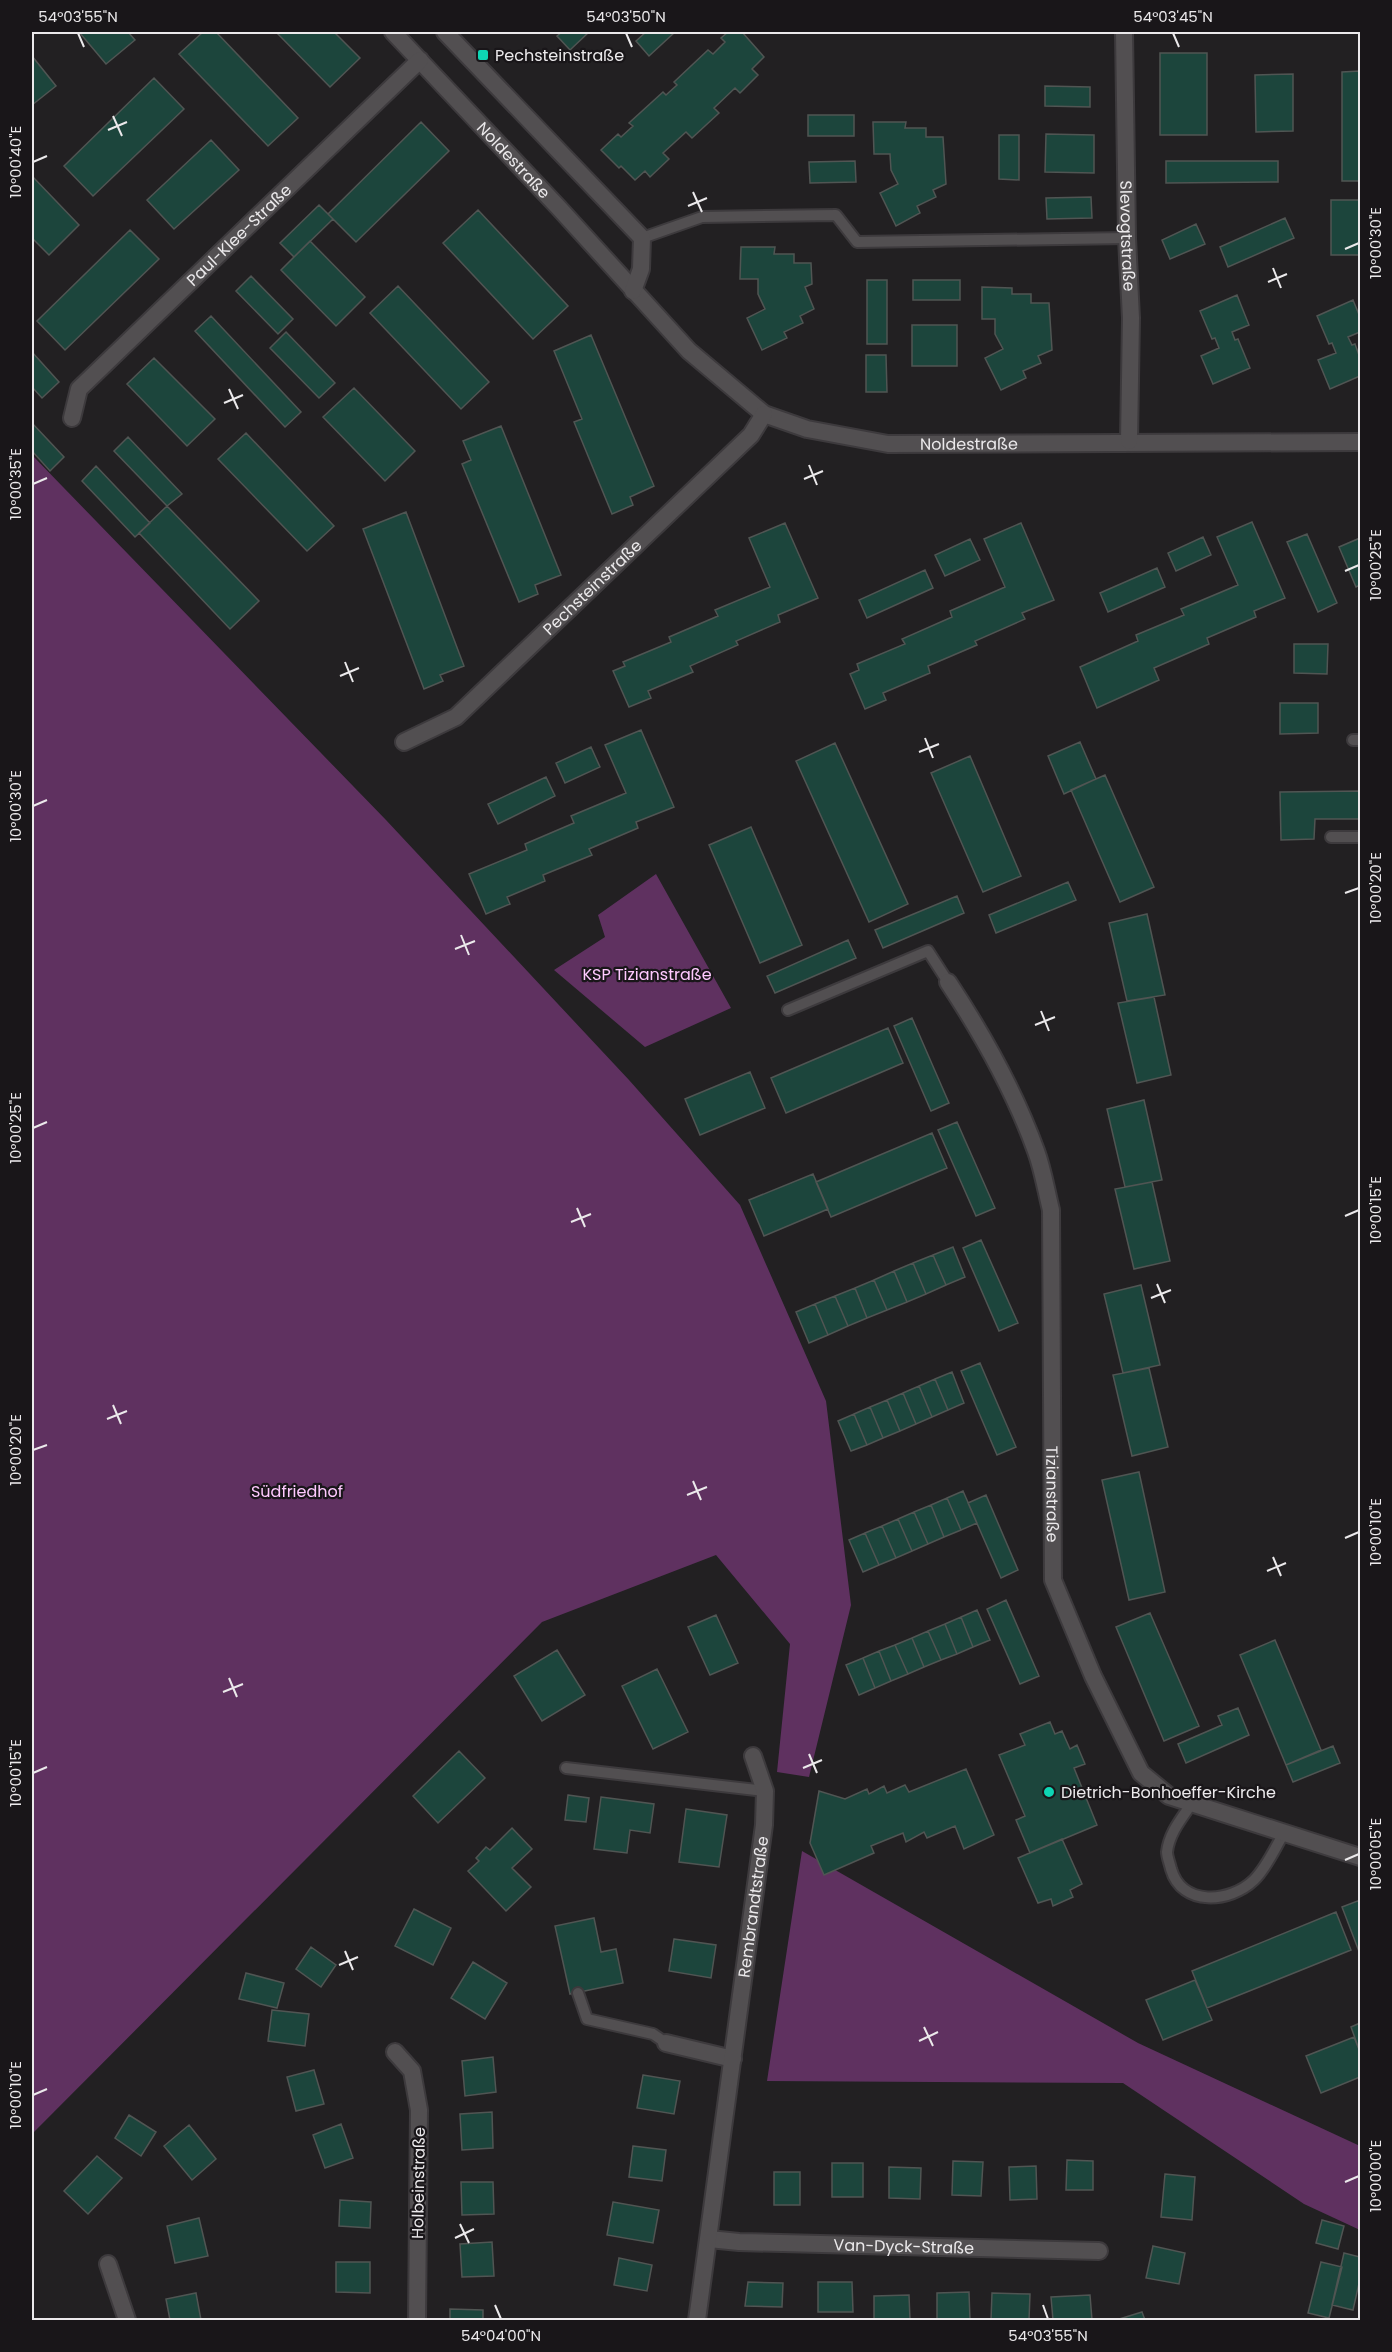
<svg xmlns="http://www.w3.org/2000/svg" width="1392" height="2352" viewBox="0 0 1392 2352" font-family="Poppins,sans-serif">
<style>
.green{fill:#5f3160}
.building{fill:#1c453c;stroke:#505553;stroke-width:1.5}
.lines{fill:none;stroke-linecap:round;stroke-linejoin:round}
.service-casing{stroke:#3d3a3d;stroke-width:14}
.minor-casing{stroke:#3d3a3d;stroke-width:20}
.service{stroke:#524f51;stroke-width:10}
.minor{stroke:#524f51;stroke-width:16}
.ticks{fill:none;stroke:#ebe9eb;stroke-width:2}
.poi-dot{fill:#0ed5b4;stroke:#191619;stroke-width:2}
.labels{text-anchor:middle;stroke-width:4.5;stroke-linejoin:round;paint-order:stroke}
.poi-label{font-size:16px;fill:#ebe9eb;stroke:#191619;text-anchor:start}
.street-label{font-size:16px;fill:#ebe9eb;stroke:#191619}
.park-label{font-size:16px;fill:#ffcaff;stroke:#191619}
.neatline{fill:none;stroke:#ebe9eb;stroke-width:2}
.ticks-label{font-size:15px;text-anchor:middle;fill:#ebe9eb}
</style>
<rect width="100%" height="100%" fill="#222022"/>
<path class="green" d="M32 455 386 820 629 1080 740 1205 826 1401 851 1605 809 1777 777 1772 790 1644 716 1555 542 1622 32 2134Z
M656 874 731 1008 645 1047 554 970 605 937 598 915Z
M802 1851 1138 2043 1360 2146V2230L1304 2204 1123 2083 767 2081Z"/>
<path class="building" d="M79 32H128L135 40 106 64Z
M203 32H216L298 118 268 146 179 54Z
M276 32H334L360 58 330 87Z
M562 32H589L570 50 557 36Z
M646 32H675L649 56 636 41Z
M728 32H742L764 57 752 69 758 75 740 93 735 88 714 108 719 113 692 138 686 132 663 153 669 159 650 177 645 171 635 180 621 166 619 168 601 150 618 134 621 137 633 126 629 123 663 92 666 95 677 85 674 82 708 50 713 54 725 42 721 38Z
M1160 53H1207V135H1160Z
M32 56 56 86 32 105Z
M1360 71V181H1342V72Z
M1293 74V131L1256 132 1255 75Z
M154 78 184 109 93 196 64 166Z
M1045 86 1090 87V107L1045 106Z
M808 115H854V136H808Z
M421 122 449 151 356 242 328 214Z
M873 122H906L905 128H926V137H943L946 184 933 190 936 197 917 206 920 213 896 226 880 193 898 184 891 170 890 154H874Z
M1046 134 1094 135V173L1045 172Z
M999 135H1019V180L999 179Z
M211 140 239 170 174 229 147 200Z
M855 161 856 182 810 183 809 162Z
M1166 161H1278V182L1166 183Z
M32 176 79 225 49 255 32 238Z
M1091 197 1092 218 1047 219 1046 198Z
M1331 200H1360V255H1331Z
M319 205 333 219 294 257 280 243Z
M478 210 568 306 533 339 443 243Z
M1285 218 1294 238 1228 267 1220 247Z
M1196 224 1205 244 1170 259 1162 240Z
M130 230 159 259 65 350 37 321Z
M310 241 365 297 336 326 281 270Z
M741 247H775L774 254H794V263H811L812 284 805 287 814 309 800 316 803 323 784 332 787 338 762 350 747 318 765 309 758 294V279H740Z
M251 276 293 319 278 334 236 291Z
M867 280H887V344H867Z
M913 280H960V300H913Z
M398 286 489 382 461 409 370 313Z
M982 287 1012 288V294H1031V303H1049L1052 350 1038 356 1041 363 1023 371 1026 378 1001 390 985 358 1003 349 995 334V319H982Z
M1237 295 1249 325 1232 332 1235 340 1238 339 1250 368 1213 384 1201 356 1219 348 1215 338 1212 339 1200 311Z
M1353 300 1360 317V332L1348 337 1352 345 1355 344 1360 358V376L1330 389 1318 360 1336 353 1332 343 1329 344 1317 316Z
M211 316 301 412 285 427 195 331Z
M912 325H957V366H912Z
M286 332 335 383 319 398 270 348Z
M591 335 654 486 630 497 633 505 612 514 574 422 582 419 554 351Z
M32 352 59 382 42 398 32 387Z
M866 355H886L887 392H866Z
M154 358 215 419 187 446 127 384Z
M354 388 415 451 385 481 323 417Z
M32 423 64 457 50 471 32 451Z
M501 426 561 575 535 585 538 594 519 602 462 464 471 460 463 441Z
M246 433 334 526 307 551 218 459Z
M128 437 182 494 167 506 114 451Z
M96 466 150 523 135 537 82 481Z
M167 506 259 601 230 629 139 533Z
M406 512 464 666 440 675 443 681 424 689 363 529Z
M1252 522 1285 598 1254 611 1256 617 1207 638 1209 644 1154 668 1159 680 1097 708 1080 667 1138 641 1136 635 1184 615 1181 609 1238 585 1217 537Z
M785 523 818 598 778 615 780 622 736 641 738 645 690 666 693 672 648 691 651 698 629 707 613 671 625 666 623 662 671 642 669 637 718 616 715 610 770 587 749 538Z
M1021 523 1054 600 1022 613 1025 619 975 641 977 645 928 666 930 673 883 693 886 700 865 709 850 674 859 670 857 664 905 644 902 639 952 617 950 611 1005 587 984 539Z
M1307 534 1337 603 1318 612 1287 542Z
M1203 537 1211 555 1176 571 1168 553Z
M1360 538V585L1356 587 1339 547Z
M970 539 980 560 945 576 935 555Z
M1157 568 1165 587 1108 612 1100 593Z
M925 570 933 588 867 618 859 600Z
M1294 644H1328L1327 674 1294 673Z
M1280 703H1318V733L1280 734Z
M641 730 674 807 636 822 638 828 589 849 592 855 543 875 545 881 507 897 510 904 486 914 469 874 527 850 525 844 574 823 571 816 626 793 605 745Z
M1080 742 1096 779 1064 794 1048 756Z
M835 743 908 904 869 922 796 761Z
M591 747 600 767 565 783 556 763Z
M970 756 1021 876 983 892 931 773Z
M1105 775 1154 887 1120 902 1071 790Z
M546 777 555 796 498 824 488 804Z
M1360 791V819H1315L1314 839 1281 840 1280 792Z
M751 827 802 945 760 963 709 845Z
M1068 882 1076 900 996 933 989 915Z
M957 896 964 913 883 948 875 930Z
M1147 914 1165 995 1127 1001 1109 923Z
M848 940 856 958 775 993 767 976Z
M1154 997 1171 1075 1137 1083 1118 1003Z
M912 1018 949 1103 931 1111 894 1026Z
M888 1028 903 1063 786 1113 771 1078Z
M750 1072 765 1108 700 1135 685 1099Z
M1144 1100 1162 1180 1125 1187 1107 1109Z
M957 1122 995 1208 976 1216 938 1130Z
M932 1133 947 1168 831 1217 816 1182Z
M813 1174 828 1209 764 1236 749 1200Z
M1152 1182 1170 1261 1134 1269 1115 1189Z
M981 1240 1018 1323 999 1331 963 1248Z
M953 1247 965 1277 946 1285 933 1255Z
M933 1255 946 1285 926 1294 913 1263Z
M913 1263 926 1294 907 1302 894 1271Z
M894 1271 907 1302 887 1310 874 1280Z
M874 1280 887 1310 867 1318 855 1288Z
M1141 1285 1160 1365 1123 1373 1104 1294Z
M855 1288 867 1318 848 1326 835 1296Z
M835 1296 848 1326 828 1335 815 1304Z
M815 1304 828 1335 809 1343 796 1312Z
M980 1363 1016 1447 997 1455 961 1371Z
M1149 1368 1168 1447 1132 1456 1113 1375Z
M952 1372 964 1403 948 1410 935 1379Z
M935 1379 948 1410 932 1417 919 1386Z
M919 1386 932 1417 916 1424 903 1393Z
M903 1393 916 1424 900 1431 887 1400Z
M887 1400 900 1431 883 1438 870 1407Z
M870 1407 883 1438 867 1445 854 1414Z
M854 1414 867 1445 851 1451 838 1421Z
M1139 1472 1165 1592 1129 1600 1102 1480Z
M963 1491 977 1523 961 1530 947 1498Z
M986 1495 1018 1570 1001 1578 968 1503Z
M947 1498 961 1530 944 1537 931 1505Z
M931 1505 944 1537 928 1544 914 1512Z
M914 1512 928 1544 912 1551 898 1519Z
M898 1519 912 1551 896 1558 882 1526Z
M882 1526 896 1558 879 1565 865 1533Z
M865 1533 879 1565 863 1572 849 1540Z
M1006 1600 1039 1676 1020 1684 987 1609Z
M977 1610 990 1640 973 1647 961 1617Z
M1150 1613 1199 1726 1164 1741 1116 1627Z
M716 1615 738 1663 710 1675 688 1627Z
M961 1617 973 1647 957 1654 945 1624Z
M945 1624 957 1654 941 1660 928 1631Z
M928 1631 941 1660 924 1667 912 1638Z
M912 1638 924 1667 908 1674 895 1645Z
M1275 1640 1321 1750 1286 1765 1240 1655Z
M895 1645 908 1674 891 1681 879 1651Z
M557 1650 585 1695 542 1721 514 1676Z
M879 1651 891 1681 875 1688 863 1658Z
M863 1658 875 1688 859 1695 846 1665Z
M657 1669 688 1732 653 1749 622 1686Z
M1238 1708 1249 1735 1186 1763 1178 1744 1222 1725 1218 1716Z
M1050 1722 1055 1734 1062 1731 1070 1749 1077 1745 1085 1764 1074 1768 1097 1825 1030 1853 1016 1820 1025 1816 999 1755 1025 1745 1020 1734Z
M1333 1746 1340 1763 1293 1782 1286 1765Z
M459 1751 485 1778 438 1823 413 1796Z
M966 1769 994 1835 964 1849 955 1826 927 1838 924 1832 906 1842 903 1833 871 1846 874 1853 824 1875 810 1843 819 1791 845 1799 867 1789 869 1794 884 1786 887 1793 905 1785 909 1792Z
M568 1795 589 1798 586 1822 565 1820Z
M601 1797 654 1804 650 1833 630 1830 627 1853 594 1849Z
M686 1809 727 1815 719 1867 679 1862Z
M512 1828 532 1849 512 1868 531 1887 506 1911 468 1871 479 1861 476 1858 486 1847 490 1850Z
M1062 1839 1082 1884 1070 1890 1073 1897 1053 1906 1051 1899 1038 1903 1018 1858Z
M1360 1900V1954L1342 1907Z
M414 1909 451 1928 433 1965 395 1946Z
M1336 1912 1351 1950 1207 2008 1192 1971Z
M594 1918 601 1952 616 1949 623 1983 570 1994 555 1926Z
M674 1939 716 1945 711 1978 669 1971Z
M311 1947 336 1965 321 1987 296 1969Z
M473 1962 507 1983 485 2019 451 1998Z
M246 1973 284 1983 277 2008 239 1999Z
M1195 1980 1212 2020 1163 2040 1146 2000Z
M272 2010 309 2014 305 2046 268 2041Z
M1360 2023V2052L1351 2027Z
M1354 2037 1360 2052V2077L1321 2093 1306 2056Z
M493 2057 496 2092 465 2096 462 2061Z
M314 2070 324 2104 296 2111 287 2077Z
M643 2075 680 2081 674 2114 637 2108Z
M492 2112 493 2148 462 2150 460 2114Z
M129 2115 156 2132 141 2156 115 2138Z
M341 2124 353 2158 325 2168 313 2135Z
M189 2125 216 2159 192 2180 164 2146Z
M633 2146 666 2150 662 2181 629 2177Z
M97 2156 122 2178 88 2214 64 2191Z
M1067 2160 1093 2161V2190H1066Z
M953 2161 983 2162 981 2196 952 2195Z
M832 2163H863V2197H832Z
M1036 2166 1037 2199 1010 2200 1009 2167Z
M889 2167 921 2168 920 2199 889 2198Z
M774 2172H800V2205H774Z
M1165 2174 1195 2177 1192 2220 1161 2217Z
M461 2182H493L494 2214 462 2215Z
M340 2200 371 2202 370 2228 339 2226Z
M613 2202 659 2210 653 2243 607 2235Z
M199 2218 208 2256 175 2263 167 2226Z
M1322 2220 1344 2226 1338 2249 1316 2243Z
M492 2242 494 2276 462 2277 460 2244Z
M1153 2246 1185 2253 1179 2284 1146 2278Z
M1344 2253 1360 2257V2279L1353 2310 1332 2305Z
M619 2258 652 2265 647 2291 614 2285Z
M336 2262H370V2293L336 2292Z
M1321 2262 1342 2267 1329 2318 1308 2313Z
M748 2282 783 2283 782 2307 745 2306Z
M818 2282H852L853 2312H818Z
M969 2292 970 2320H937V2293Z
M196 2293 201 2320H170L166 2299Z
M992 2293 1030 2294 1029 2320H991Z
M909 2295 910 2320H874V2296Z
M1090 2295 1092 2320H1053L1051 2297Z
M450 2309 483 2310V2320H450Z
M1142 2312 1145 2320H1116Z"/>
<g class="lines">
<defs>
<path id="service" d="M642 238 702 217 836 215 857 242 1127 238
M1353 740H1360
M1331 837H1360
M788 1010 928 951 948 982
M566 1768 765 1791
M1192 1803C1182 1818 1169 1833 1167 1852 1167 1857 1170 1864 1171 1869 1182 1907 1230 1903 1254 1880 1267 1867 1275 1848 1284 1833
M578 1993 587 2019 653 2034 666 2043"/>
<g id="minor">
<path id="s1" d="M393 32 559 208 689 351 764 414 807 429 888 444 1360 442"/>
<path d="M445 32 642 238 641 269 633 291"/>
<path id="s2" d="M1124 32 1127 238 1131 318 1129 441"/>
<path id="s3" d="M72 418 79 389 420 60"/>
<path id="s4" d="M404 742 456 717 751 435 764 414"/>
<path id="s5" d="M948 982C983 1035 1014 1090 1036 1151 1043 1170 1046 1190 1051 1210L1053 1580 1093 1676 1141 1773 1169 1796 1360 1857"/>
<path d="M666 2043 733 2059"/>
<path d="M395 2052 412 2071 419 2110 417 2320"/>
<path id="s6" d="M709 2239 739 2242 1099 2251"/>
<path d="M108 2264 127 2320"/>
<path id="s7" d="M697 2320 764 1825 765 1791 753 1756"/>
</g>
</defs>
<use href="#service" class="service-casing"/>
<use href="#minor" class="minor-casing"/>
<use href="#service" class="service"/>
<use href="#minor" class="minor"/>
</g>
<path class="ticks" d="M78 33 84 47M626 33 632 47M1173 33 1179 47M113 116 122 136M108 130 127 122M33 162 47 156M693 192 702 212M688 206 707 198M1345 249 1359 243M1273 268 1281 288M1268 282 1287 274M229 389 238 409M224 403 243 395M809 465 817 485M804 479 823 471M33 484 47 478M1345 571 1359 565M345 662 353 682M340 676 359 668M925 738 933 758M919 752 939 744M33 806 47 800M1345 893 1359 888M461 935 469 955M455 949 475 941M1041 1011 1049 1031M1035 1025 1055 1017M33 1128 47 1122M577 1208 585 1227M1345 1216 1359 1210M571 1222 591 1214M1157 1284 1165 1303M1151 1298 1171 1290M113 1405 121 1424M107 1419 127 1411M33 1450 47 1445M693 1481 701 1500M687 1495 707 1487M1345 1538 1359 1532M1273 1557 1281 1576M1267 1571 1286 1563M229 1678 237 1697M223 1692 243 1684M809 1754 817 1773M803 1768 822 1760M33 1773 47 1767M1345 1860 1359 1854M345 1951 353 1970M339 1965 358 1957M924 2027 933 2046M919 2041 938 2032M33 2095 47 2089M1345 2182 1359 2176M460 2224 469 2243M455 2238 474 2229M495 2305 501 2319M1043 2305 1048 2319"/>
<g class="poi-dot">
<rect x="477" y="49" width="12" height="12" rx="3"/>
<circle cx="1049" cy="1792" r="6"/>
</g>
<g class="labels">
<g class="poi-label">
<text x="495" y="61">Pechsteinstraße</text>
<text x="1061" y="1798">Dietrich-Bonhoeffer-Kirche</text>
</g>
<g class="street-label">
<text dy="6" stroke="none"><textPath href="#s1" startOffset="176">Noldestraße</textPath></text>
<text dy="6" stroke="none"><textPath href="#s3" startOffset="252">Paul-Klee-Straße</textPath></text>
<text dy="6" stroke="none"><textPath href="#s2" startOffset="204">Slevogtstraße</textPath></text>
<text dy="6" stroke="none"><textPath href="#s1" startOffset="742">Noldestraße</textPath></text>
<text dy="6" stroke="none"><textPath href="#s4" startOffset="246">Pechsteinstraße</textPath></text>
<text dy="6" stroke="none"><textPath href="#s5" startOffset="536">Tizianstraße</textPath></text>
<text dy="6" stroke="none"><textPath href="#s7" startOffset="417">Rembrandtstraße</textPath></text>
<text transform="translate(418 2183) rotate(-89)" y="6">Holbeinstraße</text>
<text dy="6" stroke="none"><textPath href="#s6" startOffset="195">Van-Dyck-Straße</textPath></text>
</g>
<g class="park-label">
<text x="647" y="980">KSP Tizianstraße</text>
<text x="297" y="1497">Südfriedhof</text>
</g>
</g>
<rect width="1392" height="2352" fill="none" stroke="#191619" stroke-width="66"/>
<rect x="33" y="33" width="1326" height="2286" class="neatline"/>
<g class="ticks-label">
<text x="78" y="22">54°03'55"N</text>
<text x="626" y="22">54°03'50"N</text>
<text x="1173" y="22">54°03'45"N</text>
<text transform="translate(16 162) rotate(-90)" y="5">10°00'40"E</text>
<text transform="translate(1376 243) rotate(-90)" y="5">10°00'30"E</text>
<text transform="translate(16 484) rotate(-90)" y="5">10°00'35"E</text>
<text transform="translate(1376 565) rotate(-90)" y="5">10°00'25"E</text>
<text transform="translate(16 806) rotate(-90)" y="5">10°00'30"E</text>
<text transform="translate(1376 888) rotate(-90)" y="5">10°00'20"E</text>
<text transform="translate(16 1128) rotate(-90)" y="5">10°00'25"E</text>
<text transform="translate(1376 1210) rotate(-90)" y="5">10°00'15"E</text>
<text transform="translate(16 1450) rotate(-90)" y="5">10°00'20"E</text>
<text transform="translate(1376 1532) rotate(-90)" y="5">10°00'10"E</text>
<text transform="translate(16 1773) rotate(-90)" y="5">10°00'15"E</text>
<text transform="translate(1376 1854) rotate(-90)" y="5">10°00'05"E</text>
<text transform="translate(16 2095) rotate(-90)" y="5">10°00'10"E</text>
<text transform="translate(1376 2176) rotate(-90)" y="5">10°00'00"E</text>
<text x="501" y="2341">54°04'00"N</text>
<text x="1048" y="2341">54°03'55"N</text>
</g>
</svg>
